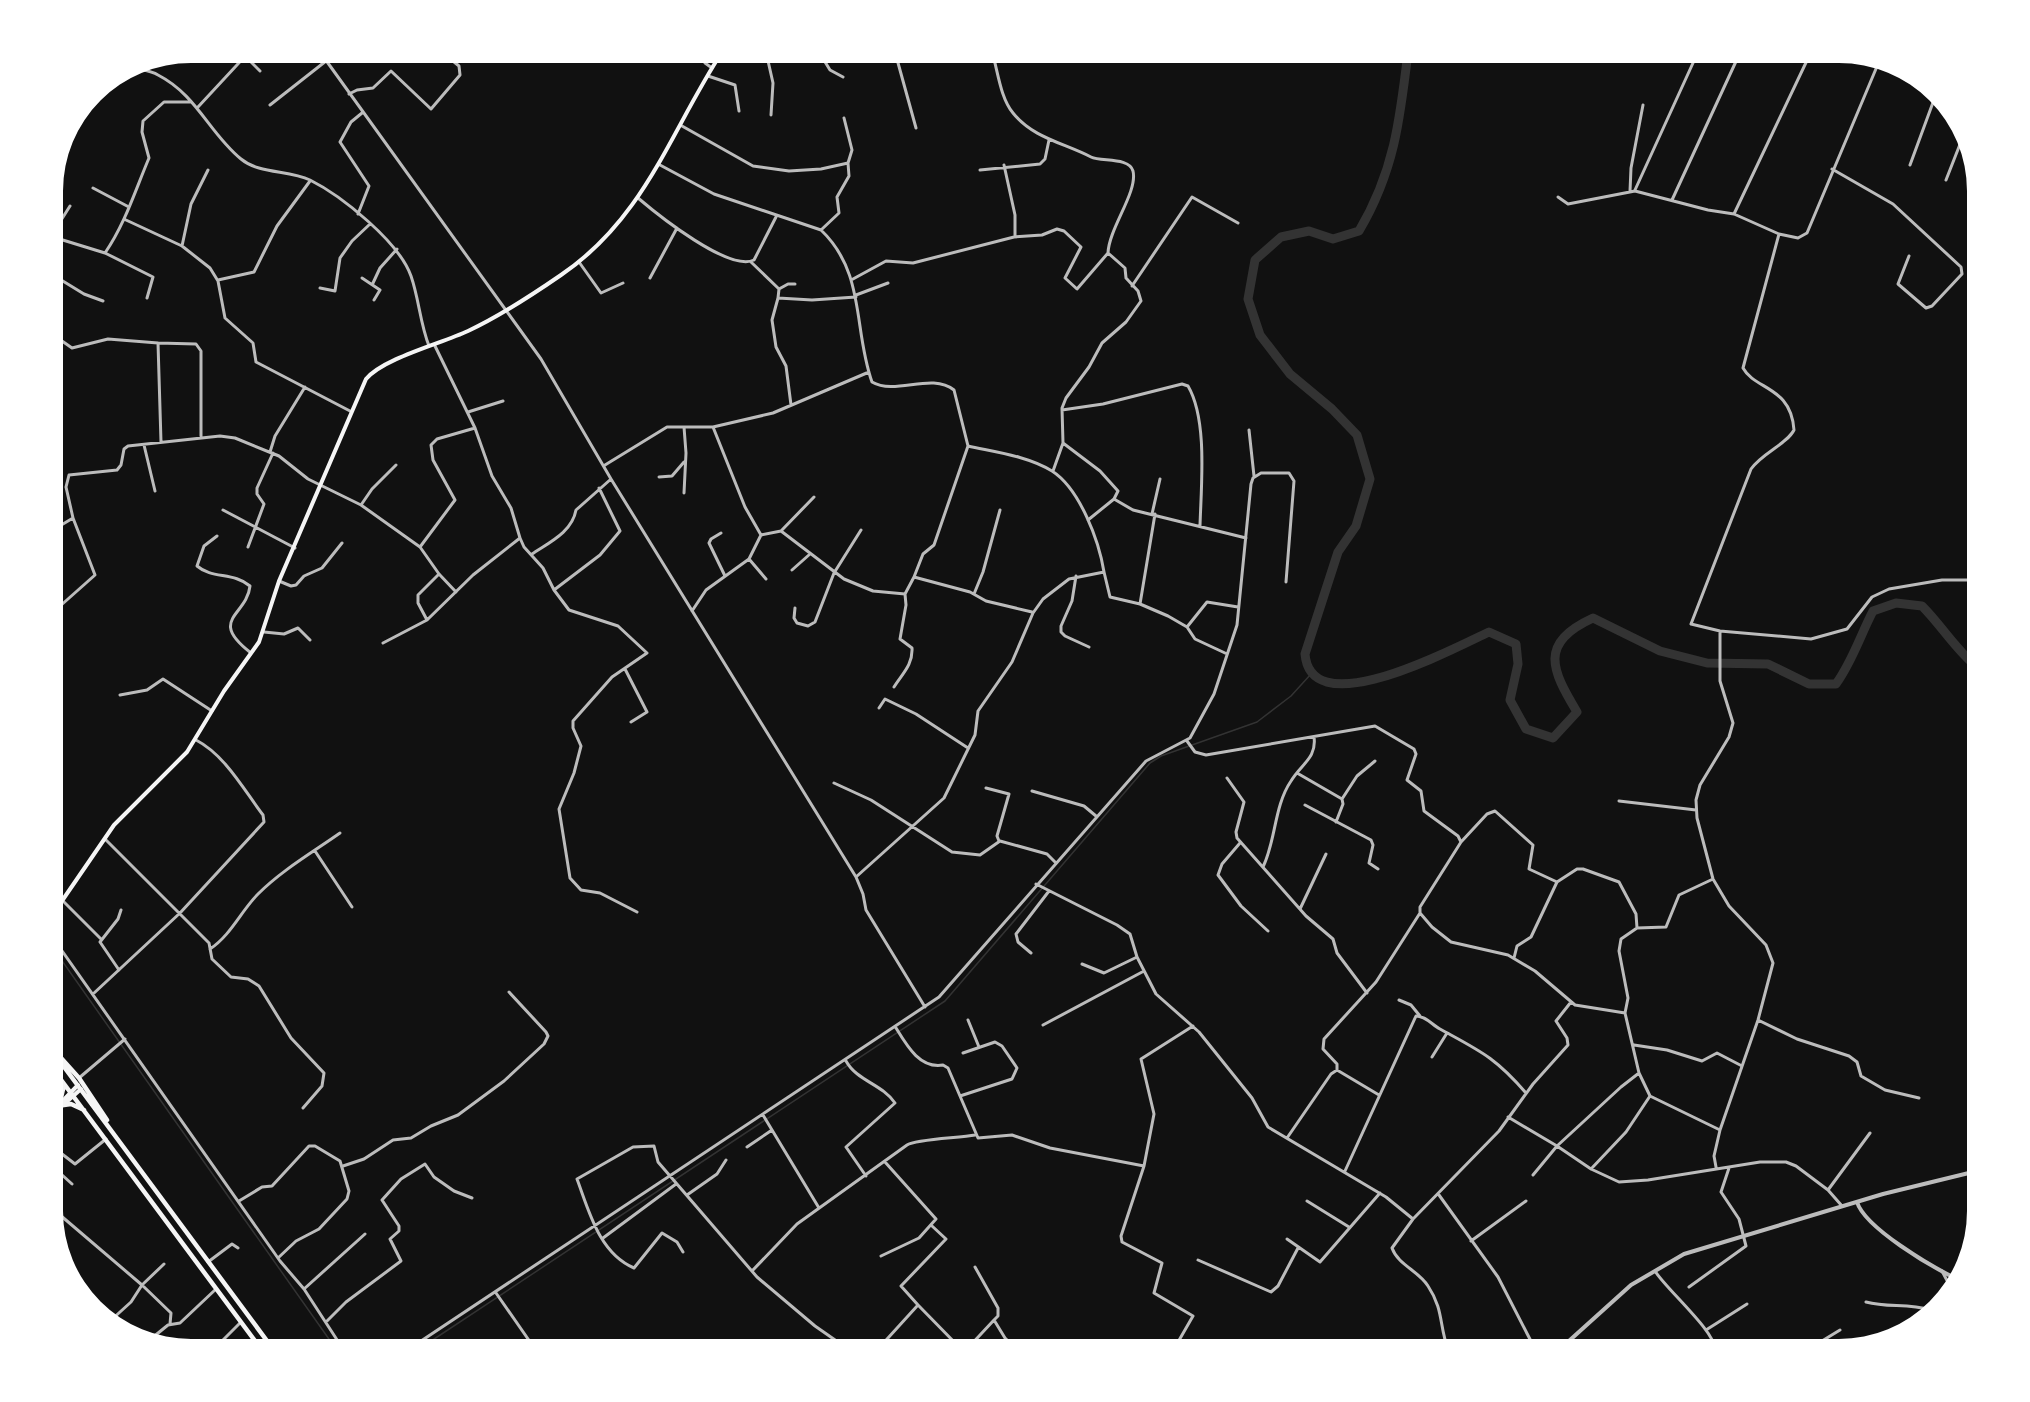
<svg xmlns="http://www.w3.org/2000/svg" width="2030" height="1402" viewBox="0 0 2030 1402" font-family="Commissioner,sans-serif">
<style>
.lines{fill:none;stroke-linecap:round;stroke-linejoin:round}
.stream{stroke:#333;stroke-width:1.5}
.river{stroke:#333;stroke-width:9}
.minor{stroke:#bcbcbc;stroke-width:3}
.tertiary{stroke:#bcbcbc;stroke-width:4}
.secondary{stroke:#f5f5f5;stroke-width:4}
.trunk{stroke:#f5f5f5;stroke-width:4.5}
</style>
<rect width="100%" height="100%" fill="#111"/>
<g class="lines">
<path class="stream" d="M53 948 336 1349
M419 1349 945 1001 1150 763 1161 756 1257 722 1291 696 1311 674"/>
<path class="river" d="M1408 52C1400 120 1394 172 1359 231L1333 239 1309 231 1281 237 1255 260 1248 299 1260 335 1290 374 1332 409 1357 435 1370 479 1356 526 1338 552 1305 654C1311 726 1456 647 1489 632L1516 644 1518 664 1510 700 1526 729 1553 738 1577 712C1551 669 1539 643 1593 618L1660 651 1707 663 1768 664 1809 684H1836C1853 660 1860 636 1873 611L1896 603 1922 606C1942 626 1955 649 1977 667"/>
<path class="minor" d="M235 52 246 57 260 71
M320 52 541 359 611 479 856 877 863 894 866 910 925 1007
M700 52 705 63 712 68
M766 52 773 83 771 115
M819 52 830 70 843 77
M895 52 916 128
M992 52C998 71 1000 97 1013 113 1033 138 1064 143 1091 157 1101 162 1129 157 1133 171 1138 192 1109 228 1108 253L1125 268 1126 278 1138 291 1141 301 1126 322 1102 343 1089 367 1066 398 1062 408 1063 443 1053 471
M1811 52 1734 214 1779 234 1743 368C1755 390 1791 386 1794 430 1787 444 1762 453 1751 469L1691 624 1720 631 1811 639 1847 629 1872 597 1889 589 1942 580H1977
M705 63 717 52
M132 67C141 70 150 70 158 75 197 95 209 133 241 159 259 174 288 170 310 180 342 196 399 242 411 276 419 299 420 323 429 346
M708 76 735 85 739 111
M349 94 357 90 373 88 391 71 431 109 460 75 459 66 442 52
M270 105 326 61
M198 107 249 52
M682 126 753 166 789 171 821 169 848 163 852 150 844 118
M660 165 714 194 821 230C866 273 853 329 872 382 896 396 931 372 954 390L968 446C995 452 1028 456 1052 471 1080 489 1099 541 1104 572
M1004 165 1015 215V237
M1910 165 1935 97
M1832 169 1893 204 1961 267 1962 274 1932 306 1926 308 1898 284 1909 256
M980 170 1040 164 1045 159 1049 140
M1946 180 1964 134
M93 188 127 206
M1635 190 1698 52
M1630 191 1631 168 1643 105
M1558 197 1568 204 1635 191 1708 210 1734 214
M638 198C658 215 729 272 754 260L776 217
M1672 200 1738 57
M358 214 369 186 340 142 351 122 362 113
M126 220 182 246 210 268 218 281 225 318 253 343 256 362 350 411
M821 230 839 213 837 197 849 176 848 163
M53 233 70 206
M1779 234 1798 238 1807 233 1878 64
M53 237 105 253C125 224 135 191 149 158L142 132 143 121 164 102H191
M182 246 191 204 208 170
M105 253 153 277 147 298
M579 262 601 293 623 283
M751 262 779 289
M53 275 84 294 103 301
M362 278 380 290 374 300
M650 278 677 228
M853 279 886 261 913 263 1014 237 1042 235 1057 229 1064 231 1081 247 1065 278 1077 289 1108 253
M218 280 254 272 277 226 310 181
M373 283 380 268 397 249
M795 284H788L779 289 778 298 812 300 856 297
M1132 286 1192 197 1238 223
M320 288 335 291 340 258 352 241 370 224
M856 295 888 283
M778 298 772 320 776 347 786 366 791 405
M53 321 62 341 72 348 108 339 158 343 161 442
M158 343 196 344 201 351V436
M1062 410 1103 404 1182 384 1188 386C1208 420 1201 487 1200 526
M468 412 503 401
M1249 430 1254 476
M1063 443 1100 471 1118 491 1114 499 1088 520
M144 445 155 491
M270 452 275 436 305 387
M605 465 667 427H713L773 413 869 372
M659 477 672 476 684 462
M684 493 686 453 684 427
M1114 499 1133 510 1246 538
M361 505 372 489 396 465
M223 510 295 548
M1152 514 1160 479
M53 530 73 518 66 487 69 475 117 470 121 465 124 449 128 446 220 436 235 438 279 456 308 479 361 505 420 547 455 500 433 460 431 445 437 439 475 428 435 346
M781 531 814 497
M721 533 711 539 709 543 725 576
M761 535 781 531 844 579 873 591 905 594 914 577 970 592 986 601 1032 612
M217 536 204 546 197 566C212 579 234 572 250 586 247 616 207 619 251 653
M520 538 524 547 543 568 554 590 600 555 620 531 599 488
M248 547 264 504 257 494V488L273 453
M420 547 439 574 456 592
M532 554C550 542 572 532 576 510L611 479
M749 559 766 579
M792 570 810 554
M1076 576 1072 601 1061 626V632L1065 636 1089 647
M914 577 923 554 934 545 968 446
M279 581 291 586 296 585 304 576 322 568 342 543
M554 590 569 610 618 626 647 653 612 677 573 721V728L581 746 574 773 559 809 570 878 581 890 600 893 637 912
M974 594 983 572 1000 510
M1140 604 1155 514
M59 607 95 575 73 518
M795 608 794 618 797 623 808 626 815 622 834 573 861 530
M692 611 706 590 749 559 761 535 745 507 713 427
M427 620 418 603V595L439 574
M1187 627 1207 602 1238 607
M264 632 284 634 298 628 310 640
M383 643 427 620 473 575 520 538 511 508 492 476 475 428
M625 669 647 712 631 722
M894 687C902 674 913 665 912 648L900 639 906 605 905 594
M120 695 147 690 163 679 212 711
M879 708 885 699 916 714 968 748
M1187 741 1195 752 1206 755 1375 726 1414 749 1416 754 1407 780 1421 791 1424 811 1458 836 1461 842 1420 907V913L1432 927 1451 942 1508 955 1535 971 1575 1005 1625 1013
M1297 773 1342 799 1343 804 1336 822
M1227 778 1244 802 1236 832 1237 838 1306 916 1333 939 1337 953 1367 993
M834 783 871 800 952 852 980 855 1000 841 1047 854 1056 863
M986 788 1009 794 997 836 999 841
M1032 791 1084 806 1096 816
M1342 799 1357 776 1375 761
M1619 801 1696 810
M1305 805 1371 840 1373 845 1369 863 1378 869
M105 839 209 943 212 959 231 977 248 979 259 986 291 1038 324 1073 322 1086 303 1108
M1461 842 1487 814 1495 811 1533 845 1529 869 1557 882 1577 869H1583L1619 882 1636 914 1637 928
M1240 843 1222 864 1218 875 1241 906 1268 931
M315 851 352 907
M1263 867C1276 840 1274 806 1291 781 1301 764 1317 758 1314 737
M856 877 944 798 975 735 978 711 1012 662 1033 613 1043 599 1069 579 1104 572 1110 597 1140 604 1168 616 1187 627 1195 639 1225 653
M1036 884 1117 925 1130 934 1137 957 1156 994 1199 1032 1252 1098 1268 1127 1386 1197 1413 1219 1499 1131 1533 1084 1568 1045 1567 1038 1556 1021 1571 1002
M63 901 101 939
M1300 909 1326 854
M53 938 280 1261 304 1289 343 1349
M210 949C231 935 241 911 258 894 282 870 313 852 340 833
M1031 953 1018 942 1016 934 1049 891
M1514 958 1517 946 1531 937 1557 882
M1082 964 1104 973 1137 957
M119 970 100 942 118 919 121 910
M93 994 180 913 264 822 263 815C244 790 225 755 196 740
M1399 1000 1411 1005 1420 1016
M968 1020 979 1047
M1758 1020 1797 1039 1849 1056 1857 1062 1861 1076 1885 1090 1919 1098
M1043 1025 1144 971
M896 1028C907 1046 920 1069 943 1065L948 1068 978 1138 1012 1135 1050 1148 1144 1166
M1634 1045 1667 1050 1702 1061 1717 1053 1742 1066
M1977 1047 1972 1086 1977 1105
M1432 1057 1447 1033
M846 1061C857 1081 882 1084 895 1103L846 1147 866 1176
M1337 1070V1064L1323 1049 1324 1039 1376 982 1420 913
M1639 1073 1625 1013 1628 998 1619 951 1621 939 1637 928 1666 927 1679 895 1713 879
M79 1078 125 1039
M960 1096 1012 1079 1017 1068 1002 1046 995 1042 963 1053
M763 1115 819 1208
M1508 1117 1557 1146 1533 1175
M1720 1130 1650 1096 1639 1073 1621 1087 1557 1146 1591 1169 1619 1182 1648 1180 1760 1162H1786L1796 1166 1828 1190 1842 1206
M1287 1138 1331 1074 1337 1070 1379 1095
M53 1147 75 1164 106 1139
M747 1147 772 1130
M343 1166 364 1159 393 1140 411 1138 431 1126 458 1115 504 1081 544 1044 548 1036 546 1032 509 992
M1716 1167 1714 1156 1720 1130 1758 1020 1773 963 1766 945 1729 906 1713 879 1697 818 1696 800 1700 785 1729 737 1733 723 1720 681V631
M1591 1169 1626 1132 1650 1096
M1345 1171 1416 1016C1426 1016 1432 1025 1440 1029 1480 1051 1495 1057 1526 1093
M53 1172 61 1174 72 1184
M1828 1190 1870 1133
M687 1195 717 1174 726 1160
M1439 1195 1498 1277 1535 1349
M239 1201 262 1187 272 1186 309 1146H315L340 1161 349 1191 347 1199 319 1229 296 1241 278 1258
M1307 1201 1349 1227
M53 1209 142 1285 131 1302 109 1322
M1413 1219 1392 1248C1398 1265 1419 1271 1428 1286 1444 1310 1439 1326 1448 1349
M603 1238 676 1184
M1287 1239 1320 1262 1380 1193
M1471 1241 1526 1201
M683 1252 677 1242 662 1233 634 1268C599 1253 589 1211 577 1179L633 1147 654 1146 658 1162 757 1277 815 1326 848 1349
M881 1256 919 1238 936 1219 885 1162
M1198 1260 1271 1292 1278 1286 1298 1248
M208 1262 232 1244 238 1248
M164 1264 142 1285 171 1313 170 1324
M975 1267 998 1308V1316L994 1320 1005 1338 1016 1349
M67 1268H68
M752 1271 797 1224 907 1145C916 1139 960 1138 975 1135
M1655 1271C1665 1288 1718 1334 1714 1349
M1942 1271 1952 1290
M1689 1287 1746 1246 1739 1219 1721 1192 1729 1168
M304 1289 365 1234
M496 1293 535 1349
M1866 1302C1888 1308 1908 1303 1930 1310
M918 1305 901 1286 946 1239 932 1226
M326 1322 346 1302 401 1261 390 1239 399 1231V1226L382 1200 401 1179 425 1164 434 1177 454 1191 472 1198
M1706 1330 1747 1304
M152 1338 168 1325 180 1323 216 1289
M214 1349 241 1322
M409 1349 939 997 1146 761 1190 738 1214 694 1237 625 1251 484 1253 478 1261 473H1289L1294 481 1286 582
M878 1349 918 1305 961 1349
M967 1349 994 1320
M1017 1349 1030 1343 1038 1349
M1174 1349 1193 1316 1154 1293 1162 1263 1122 1242 1121 1236 1144 1166 1154 1114 1141 1059 1193 1026
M1818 1349 1817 1344 1840 1330"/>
<path class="tertiary" d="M1857 1202C1865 1228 1932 1267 1957 1279
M1560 1349 1631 1285 1684 1254 1883 1194 1977 1171"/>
<path class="secondary" d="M53 914 114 825 187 752 224 691 259 642 279 581 366 379C384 358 440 344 468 331 500 316 532 295 561 275 645 218 670 132 722 52
M53 1111 78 1085
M53 1114 81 1089"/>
<path class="trunk" d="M53 1049 79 1078 107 1120
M53 1052 273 1349
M53 1069 261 1349
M60 1102 64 1085
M64 1105 71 1104 84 1110"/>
</g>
<path d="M0 0H2030V1402H0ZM191 63H1839A128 128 0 0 1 1967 191V1211A128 128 0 0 1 1839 1339H191A128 128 0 0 1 63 1211V191A128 128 0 0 1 191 63Z" fill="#fff" fill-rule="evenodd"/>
</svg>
